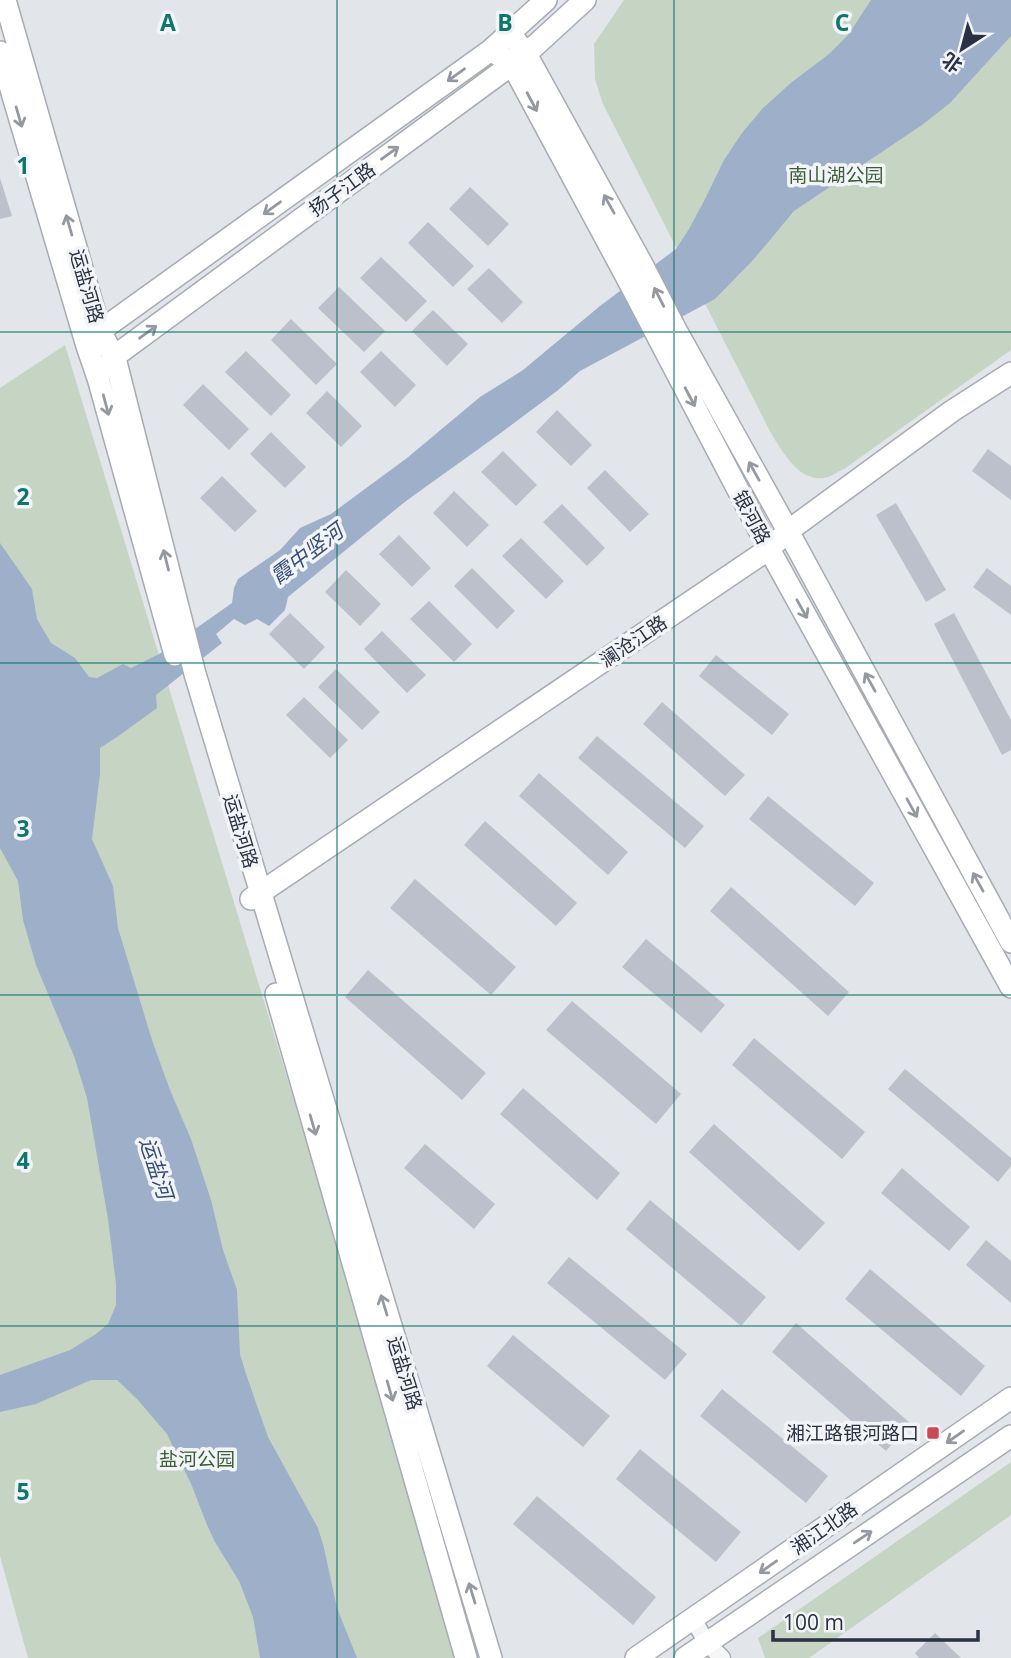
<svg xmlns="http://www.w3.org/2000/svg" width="1011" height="1658" viewBox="0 0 1011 1658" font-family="'Open Sans','Noto Sans SC',sans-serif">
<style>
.green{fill:#c6d4c3}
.water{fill:#9eb0c9}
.building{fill:#bcc0ca}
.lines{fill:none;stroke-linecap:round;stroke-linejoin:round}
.street-casing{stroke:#a7abb4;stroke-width:19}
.secondary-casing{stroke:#a7abb4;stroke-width:24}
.street{stroke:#f5f6f8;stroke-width:16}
.secondary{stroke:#fff;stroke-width:21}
.oneway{stroke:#9498a0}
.grid{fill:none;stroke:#0f766e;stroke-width:2;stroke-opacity:0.55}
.poi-dot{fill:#cb4b54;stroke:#f2f4f7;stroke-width:2.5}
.labels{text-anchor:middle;stroke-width:7;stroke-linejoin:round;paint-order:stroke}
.park-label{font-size:19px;fill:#3c5d38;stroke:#f2f4f7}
.street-label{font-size:19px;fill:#2a3142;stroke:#f2f4f7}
.poi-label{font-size:19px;fill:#2a3142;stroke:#f2f4f7;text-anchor:end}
.water-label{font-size:21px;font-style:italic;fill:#354d75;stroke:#f2f4f7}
.grid-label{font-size:23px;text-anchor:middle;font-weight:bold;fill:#0f766e;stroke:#f2f4f7;stroke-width:7;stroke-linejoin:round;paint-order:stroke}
</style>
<rect width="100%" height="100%" fill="#e2e5ea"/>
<path class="green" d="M624 0H1011V350L844 469C839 471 833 475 828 477 801 485 784 454 772 435L603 104 595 79 594 44Z
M65 345 463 1658H28L0 1556V388Z
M1011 1462V1515L809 1658H765L758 1638Z"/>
<path class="water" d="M871 0H1011V36L950 103 922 125 794 211 754 259 715 299 580 371 557 391 498 435 406 501 288 597 285 610 269 626 257 619 245 625 234 619 216 634 222 643 156 695 157 708 117 737 100 748V774L92 839 113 886 118 928 152 1040 170 1090 191 1139 211 1200 223 1250 237 1290 240 1354 246 1374 268 1437 318 1528 324 1548 337 1608 357 1658H260L253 1617 239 1581 215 1542 207 1525 192 1486 167 1434 137 1399 117 1380H91L36 1404 0 1412V1375L70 1350 96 1334 108 1324 116 1305V1284L108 1219 87 1098 74 1056 36 965 23 920 18 881 0 848V543L32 589 37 619 51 643 75 658 89 677 97 678 123 664 131 668 161 653 232 603 234 588 238 579 280 550 300 528 331 514 407 458 480 397 523 370 600 306 676 249 689 229 705 199 724 160 742 133 763 108 792 82 829 54 848 35Z"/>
<path class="building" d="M0 178 12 216 0 219Z
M470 187 509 224 488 246 449 209Z
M428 222 474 266 453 287 408 243Z
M381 257 427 301 406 322 360 278Z
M489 268 523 302 502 323 467 289Z
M339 287 385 331 364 352 318 308Z
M433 310 468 344 447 366 412 331Z
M291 319 337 364 316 385 271 340Z
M246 351 291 395 271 416 225 372Z
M381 351 416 385 395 407 360 372Z
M203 384 249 429 229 450 183 405Z
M327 391 362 426 341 447 306 413Z
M557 410 592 445 571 466 536 432Z
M271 432 306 467 285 488 250 454Z
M988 449 1011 466V500L972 471Z
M503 451 537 485 516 506 481 472Z
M605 470 649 514 630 532 587 488Z
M222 476 257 511 235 532 200 498Z
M454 491 489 525 467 547 433 513Z
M896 503 946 590 926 602 876 515Z
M562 504 605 548 587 566 543 522Z
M399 535 431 568 412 587 379 554Z
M521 538 564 581 546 599 502 556Z
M472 568 515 611 497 629 454 586Z
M987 568 1011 586V615L973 587Z
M346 570 381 604 360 626 325 592Z
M429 601 472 644 454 662 410 619Z
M290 613 325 647 304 669 269 634Z
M954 613 1011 720V750L1002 755 934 624Z
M382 631 426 675 407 693 364 649Z
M716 655 789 714 772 735 699 676Z
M336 669 380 712 362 730 318 687Z
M304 697 348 740 330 758 286 715Z
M662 702 745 775 725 796 643 724Z
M597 736 704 826 685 848 578 758Z
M539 773 628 852 608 875 519 796Z
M768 796 874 883 855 906 749 819Z
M485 821 577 903 556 926 464 845Z
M415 879 516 967 491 995 390 908Z
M731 887 849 992 828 1016 710 911Z
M646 939 725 1005 701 1033 622 967Z
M368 970 486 1073 462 1100 345 997Z
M572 1001 681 1094 656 1124 546 1030Z
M754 1038 865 1132 842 1159 732 1065Z
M905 1069 1011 1158V1166L998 1182 888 1089Z
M523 1088 620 1173 597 1200 500 1114Z
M714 1124 825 1223 799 1251 689 1152Z
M425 1144 495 1204 474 1229 404 1168Z
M902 1168 970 1227 949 1251 881 1193Z
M650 1200 766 1297 741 1326 626 1229Z
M986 1240 1011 1261V1303L966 1265Z
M569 1257 687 1354 665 1380 547 1283Z
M870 1269 985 1366 961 1396 845 1299Z
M796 1323 910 1423 886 1451 772 1352Z
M513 1335 610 1416 583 1447 487 1366Z
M722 1389 828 1476 806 1503 700 1416Z
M640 1449 741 1532 716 1562 616 1479Z
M537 1496 656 1597 633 1625 513 1524Z
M935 1633 961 1658H919L915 1653Z"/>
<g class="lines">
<defs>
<path id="street" d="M693 1619 707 1643 722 1658"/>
<path id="secondary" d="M5 0 100 331 115 358 195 674 491 1658
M510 33 526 54 642 264 676 330 788 531 1011 942
M491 50 512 64 626 276 769 549 1011 987
M0 52 87 346 98 378 175 655
M92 340 100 331 491 50 546 0
M106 368 119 353 526 54 585 0
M251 899 769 549 788 531 952 411 1011 373
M276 994 466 1658
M636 1658 1011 1398
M685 1658 1011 1436"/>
</defs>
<use href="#street" class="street-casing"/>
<use href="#secondary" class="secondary-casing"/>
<use href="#street" class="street"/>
<use href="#secondary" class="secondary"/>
</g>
<defs><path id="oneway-shaft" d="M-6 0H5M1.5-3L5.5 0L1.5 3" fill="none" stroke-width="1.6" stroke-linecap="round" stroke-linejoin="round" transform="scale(1.75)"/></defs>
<g class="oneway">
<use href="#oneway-shaft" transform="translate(456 75) rotate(144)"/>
<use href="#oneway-shaft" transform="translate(532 102) rotate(62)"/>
<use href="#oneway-shaft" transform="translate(19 117) rotate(74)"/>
<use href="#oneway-shaft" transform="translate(390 153) rotate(-36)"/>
<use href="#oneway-shaft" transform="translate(609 204) rotate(-119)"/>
<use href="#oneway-shaft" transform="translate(272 208) rotate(144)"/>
<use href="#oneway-shaft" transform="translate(69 225) rotate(-106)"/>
<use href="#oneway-shaft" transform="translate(659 297) rotate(-117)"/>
<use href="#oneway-shaft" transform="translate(148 332) rotate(-36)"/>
<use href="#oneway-shaft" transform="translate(690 397) rotate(62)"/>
<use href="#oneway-shaft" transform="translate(106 405) rotate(75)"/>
<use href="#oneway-shaft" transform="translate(754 471) rotate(-119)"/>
<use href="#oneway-shaft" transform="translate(166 560) rotate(-104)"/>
<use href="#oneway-shaft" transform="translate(802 609) rotate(61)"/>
<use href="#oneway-shaft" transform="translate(870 682) rotate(-119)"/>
<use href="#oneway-shaft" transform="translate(912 808) rotate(61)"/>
<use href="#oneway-shaft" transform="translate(978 882) rotate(-119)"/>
<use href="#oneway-shaft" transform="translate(313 1125) rotate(74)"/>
<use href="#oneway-shaft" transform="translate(384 1305) rotate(-107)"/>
<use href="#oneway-shaft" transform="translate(390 1391) rotate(74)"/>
<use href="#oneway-shaft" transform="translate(955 1437) rotate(145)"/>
<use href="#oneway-shaft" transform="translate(863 1537) rotate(-34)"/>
<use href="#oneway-shaft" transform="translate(768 1567) rotate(145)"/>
<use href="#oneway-shaft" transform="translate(472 1593) rotate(-107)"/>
</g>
<path class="grid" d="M337 0V1658M674 0V1658M0 332H1011M0 663H1011M0 995H1011M0 1326H1011"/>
<rect class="poi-dot" x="926" y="1426" width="14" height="14" rx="3.5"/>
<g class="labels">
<g class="park-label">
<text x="836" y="182">南山湖公园</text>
<text x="197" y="1466">盐河公园</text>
</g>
<g class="street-label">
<text transform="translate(342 189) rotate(-36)" y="7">扬子江路</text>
<text transform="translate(87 286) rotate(74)" y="7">运盐河路</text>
<text transform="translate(752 517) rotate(62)" y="7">银河路</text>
<text transform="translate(633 641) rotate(-34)" y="7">澜沧江路</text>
<text transform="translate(241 831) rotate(73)" y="7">运盐河路</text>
<text transform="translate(405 1373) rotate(73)" y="7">运盐河路</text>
<text transform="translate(824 1528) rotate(-35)" y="7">湘江北路</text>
</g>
<g class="poi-label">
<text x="919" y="1440">湘江路银河路口</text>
</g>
<g class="water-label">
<text transform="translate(307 554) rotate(-37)" y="7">霞中竖河</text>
<text transform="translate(156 1168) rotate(72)" y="7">运盐河</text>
</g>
</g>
<g class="grid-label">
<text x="168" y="31">A</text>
<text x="505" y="31">B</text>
<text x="842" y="31">C</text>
<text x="23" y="174">1</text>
<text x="23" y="505">2</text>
<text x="23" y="837">3</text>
<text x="23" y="1169">4</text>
<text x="23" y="1500">5</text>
</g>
<g transform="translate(962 49) rotate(216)" stroke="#f2f4f7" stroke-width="5" paint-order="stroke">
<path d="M0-5L12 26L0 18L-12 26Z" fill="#2a3142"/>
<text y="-10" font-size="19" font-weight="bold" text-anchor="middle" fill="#2a3142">北</text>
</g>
<path d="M773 1630v10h205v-10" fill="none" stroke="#2a3142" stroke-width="3.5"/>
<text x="783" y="1630" font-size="21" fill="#2a3142" stroke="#f2f4f7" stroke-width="5" paint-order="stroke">100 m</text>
</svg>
